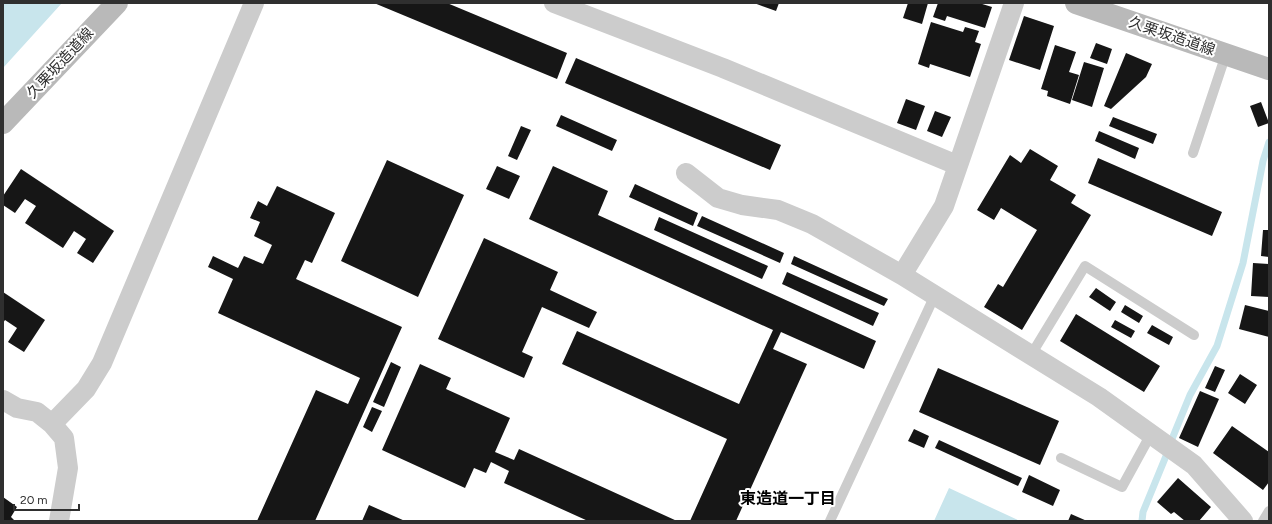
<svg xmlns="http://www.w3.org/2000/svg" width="1272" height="524" viewBox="0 0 1272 524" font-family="Figtree,'Noto Sans JP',sans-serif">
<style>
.water{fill:#c8e5ec}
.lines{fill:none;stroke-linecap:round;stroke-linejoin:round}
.stream{stroke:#c8e5ec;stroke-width:7}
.building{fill:#161616}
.lane{stroke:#ccc;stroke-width:10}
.street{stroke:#ccc;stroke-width:20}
.secondary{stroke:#b9b9b9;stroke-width:22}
.labels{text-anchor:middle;stroke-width:4;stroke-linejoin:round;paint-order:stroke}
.street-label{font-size:15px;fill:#2f2f2f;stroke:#fff}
.neighbourhood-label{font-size:16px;font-weight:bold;fill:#000;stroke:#fff}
</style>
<rect width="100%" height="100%" fill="#fff"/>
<path class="water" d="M3 3H62L3 68Z
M949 488 1020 521H934Z"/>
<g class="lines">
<path class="stream" d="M1172 439 1190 395 1217 346 1243 263 1263 161 1269 142
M1142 521 1143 512 1166 456"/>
</g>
<path class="building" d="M374 3H447L567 53 557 79Z
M754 3H779L776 11Z
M908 3H928L922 24 903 18Z
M938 3H979L992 7 985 28 947 16 945 21 933 17Z
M1024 16 1054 26 1040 70 1009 60Z
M931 22 963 32 965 27 979 31 975 42 981 44 970 77 930 64 929 68 918 64Z
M1096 43 1112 49 1107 64 1090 58Z
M1055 45 1076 52 1069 72 1079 75 1070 104 1047 96 1048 91 1041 89Z
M1126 53 1152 64 1146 77 1111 109 1104 106Z
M576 58 781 145 770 170 565 83Z
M1084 62 1104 68 1092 107 1072 100Z
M906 99 925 106 916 130 897 123Z
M1261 102 1269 123 1258 127 1250 106Z
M935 111 951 117 942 137 927 131Z
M561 115 617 140 612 151 556 126Z
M1113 117 1157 134 1153 144 1109 126Z
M521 126 531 130 517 160 508 156Z
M1099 131 1139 148 1135 159 1095 141Z
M1030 149 1058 166 1050 180 1076 195 1071 203 1091 215 1022 330 984 307 998 284 1003 287 1037 230 1001 208 994 220 977 210 1010 155 1021 163Z
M1098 158 1222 212 1212 236 1088 183Z
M387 160 464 195 418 297 341 261Z
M497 166 520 176 509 199 486 189Z
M553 166 608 191 598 215 876 341 864 369 781 332 773 349 807 364 736 521H690L727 439 562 364 577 331 739 404 773 330 529 219Z
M21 169 114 231 93 263 77 253 86 239 74 231 63 248 25 223 36 206 25 199 15 213 3 205V196Z
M635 184 698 213 693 226 629 197Z
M277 186 335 213 312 263 305 260 296 279 402 327 315 521H257L316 390 348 404 360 378 218 313 233 279 208 267 213 256 238 268 244 256 263 264 272 245 254 236 260 222 250 218 258 201 267 206Z
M702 216 784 253 780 263 697 226Z
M659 217 768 266 762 279 654 230Z
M1263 230H1269V257L1261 256Z
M484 238 558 272 550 290 597 312 589 328 542 307 522 352 533 357 524 378 438 339Z
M794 256 888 299 884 306 791 264Z
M1253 263 1269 264V297L1251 296Z
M787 272 879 313 873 326 782 284Z
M1096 288 1116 302 1110 311 1089 297Z
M3 292 45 320 24 352 8 342 17 328 5 320 3 323Z
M1125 305 1143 316 1139 323 1121 312Z
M1245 305 1269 311V337L1239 329Z
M1076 314 1160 366 1144 392 1060 341Z
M1115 320 1135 331 1131 338 1111 327Z
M1152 325 1173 337 1169 345 1147 333Z
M391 362 401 367 384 407 373 402Z
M420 364 451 378 446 389 510 418 495 452 514 460 519 449 677 521H588L504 483 509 471 491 462 486 473 474 468 465 488 382 450Z
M1215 366 1225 370 1215 392 1205 388Z
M938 368 1059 421 1040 465 919 412Z
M1240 374 1257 385 1245 404 1228 393Z
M1200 391 1219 399 1198 447 1179 438Z
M372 407 382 411 372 432 363 427Z
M1232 426 1269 452V482L1263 490 1213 453Z
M914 429 929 436 924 448 908 441Z
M939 440 1022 478 1018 486 935 448Z
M1029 475 1060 490 1053 506 1022 492Z
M1178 478 1211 507 1199 521H1185L1174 512 1171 514 1157 502Z
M3 497 17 507 11 517 15 521H3Z
M369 505 405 521H362Z
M1071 514 1087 521H1068Z"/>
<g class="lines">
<path class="lane" d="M1193 153 1226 54
M1031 355 1085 266 1194 335
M1061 458 1122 487 1151 434
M830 521 935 295
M1263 521 1269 511"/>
<path class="street" d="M554 3 723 68 957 165
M686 173 718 198 742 205 778 210 812 224 902 275 1031 355 1099 397 1194 465 1243 521
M902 275 944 206 1014 3
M3 400 17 408 37 412 52 424 64 438 68 468 59 521
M52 424 86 389 102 363 254 3"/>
<path class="secondary" d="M1076 3 1269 69
M3 123 117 3"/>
</g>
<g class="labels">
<g class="street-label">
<text transform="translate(1172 36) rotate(19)" y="5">久栗坂造道線</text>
<text transform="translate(60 63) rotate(-47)" y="5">久栗坂造道線</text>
</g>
<g class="neighbourhood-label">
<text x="788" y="504">東造道一丁目</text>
</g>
</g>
<rect width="1272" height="524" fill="none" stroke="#2f2f2f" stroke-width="8"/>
<path d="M14 504v6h65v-6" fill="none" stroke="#2f2f2f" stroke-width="2"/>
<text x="20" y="504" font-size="12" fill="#2f2f2f" stroke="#ffffff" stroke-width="3" paint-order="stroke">20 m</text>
</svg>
